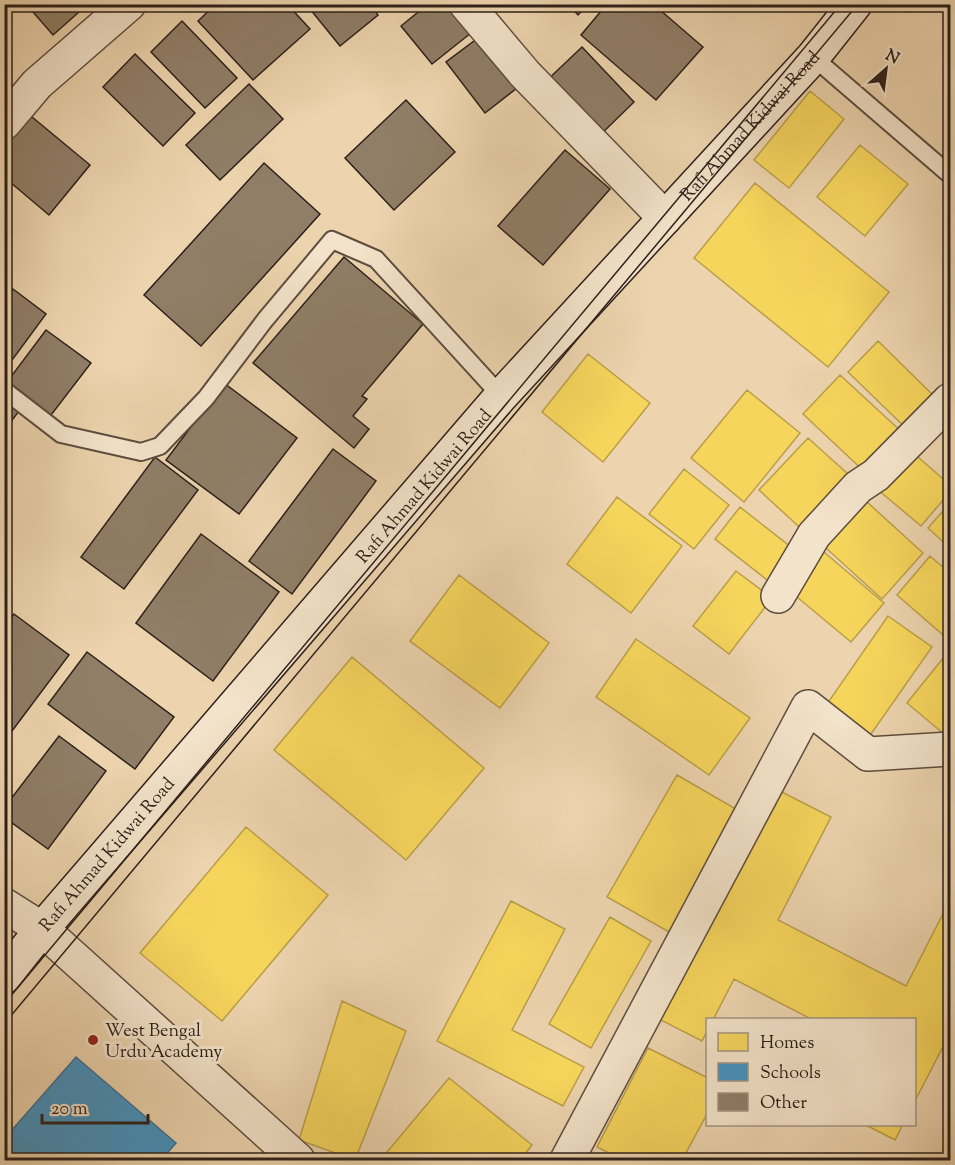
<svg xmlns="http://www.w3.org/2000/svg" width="955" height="1165" viewBox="0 0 955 1165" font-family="'Sorts Mill Goudy',serif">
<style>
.homes{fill:#f6d55c;stroke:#b99f48;stroke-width:1.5}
.schools{fill:#4393c3;stroke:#3c7090;stroke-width:1.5}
.building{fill:#907e67;stroke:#2c201a;stroke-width:1.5}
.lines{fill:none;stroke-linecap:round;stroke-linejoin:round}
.service-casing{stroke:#5c4d3f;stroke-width:20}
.minor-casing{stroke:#5c4d3f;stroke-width:36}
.tertiary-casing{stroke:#5c4d3f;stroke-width:36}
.secondary-casing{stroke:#2c201a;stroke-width:36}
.service{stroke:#f3e3ca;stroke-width:16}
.minor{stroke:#f3e3ca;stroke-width:33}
.tertiary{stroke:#f3e3ca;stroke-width:33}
.secondary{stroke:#f3e3ca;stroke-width:33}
.tram{stroke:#2c201a;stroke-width:1.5}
.poi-dot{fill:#8f2418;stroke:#f3e3ca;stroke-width:2}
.labels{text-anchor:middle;stroke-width:6;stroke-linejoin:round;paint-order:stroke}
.street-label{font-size:18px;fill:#2c201a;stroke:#f3e3ca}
.poi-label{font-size:18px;fill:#2c201a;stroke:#f3e3ca;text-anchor:start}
</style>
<rect width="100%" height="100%" fill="#edd4ae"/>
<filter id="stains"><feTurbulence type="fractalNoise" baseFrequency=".00333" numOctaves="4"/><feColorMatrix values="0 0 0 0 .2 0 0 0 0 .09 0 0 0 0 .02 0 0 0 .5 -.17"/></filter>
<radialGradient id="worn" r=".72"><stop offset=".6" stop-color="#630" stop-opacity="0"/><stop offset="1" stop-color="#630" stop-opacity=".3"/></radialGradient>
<path class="homes" d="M810 91 844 119 789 188 754 160Z
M860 145 908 184 865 236 817 197Z
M755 183 889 292 828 367 694 258Z
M878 341 943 405 913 435 848 372Z
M588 354 650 403 603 462 542 412Z
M840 375 904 434 867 474 803 414Z
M747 390 800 433 744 502 691 458Z
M808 438 858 483 809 536 759 490Z
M910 450 950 485V492L921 526 877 489Z
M684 469 729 505 694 549 649 514Z
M856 492 923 553 882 599 815 538Z
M617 497 682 546 631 613 567 564Z
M950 503V548L928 528Z
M740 507 801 555 776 587 715 539Z
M818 547 884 603 851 642 785 587Z
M930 556 950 573V641L897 595Z
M736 571 772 598 729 654 693 626Z
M459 575 549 643 500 708 410 641Z
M888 616 932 647 864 744 820 714Z
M636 639 750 718 709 775 596 697Z
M948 652 950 655V739L907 703Z
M352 657 484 768 406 860 274 750Z
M677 775 741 812 671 933 607 897Z
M772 787 831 817 778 920 906 986 950 900V1033L914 1103V1020H813L734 979 713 1020H708V1029L702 1041 653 1016Z
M246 827 328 895 222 1021 140 953Z
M511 901 565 929 512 1030 584 1067 563 1106 437 1041Z
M610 917 651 941 591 1048 549 1024Z
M342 1001 406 1031 355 1160 299 1140Z
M648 1048 708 1078V1112L682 1160H623L597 1147Z
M449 1078 532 1145 520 1160 382 1158Z
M864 1124H903L895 1140Z"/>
<path class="schools" d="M76 1057 176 1143 161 1160H4V1139Z"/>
<path class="building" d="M26 4H88L53 35Z
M216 4H287L310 29 253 80 198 21Z
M315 4H370L378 15 340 46 310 9Z
M428 4H447L471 33 432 64 401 26Z
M568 4H589L578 15Z
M607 4H653L703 47 656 100 581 35Z
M182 21 237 78 205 108 151 52Z
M478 38 517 88 485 113 446 62Z
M582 47 634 102 595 140 542 85Z
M135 54 195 113 163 146 103 87Z
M249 84 283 119 220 180 186 145Z
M406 100 455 152 394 210 345 158Z
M26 112 90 165 49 215 4 177V138Z
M565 150 610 189 543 265 498 226Z
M264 163 320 214 201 346 144 295Z
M344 257 423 324 362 396 367 399 353 416 369 429 354 448 253 363Z
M13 289 46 314 4 371V300Z
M46 330 91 363 48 419 4 386Z
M224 383 297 438 239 514 166 460Z
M4 400 19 411 4 431Z
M333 449 376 481 292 594 249 561Z
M155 457 198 490 124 589 81 557Z
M201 534 279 592 213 681 136 623Z
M14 614 69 655 9 735 4 732V627Z
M87 652 174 717 135 769 48 704Z
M59 736 106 771 48 849 4 817V808Z"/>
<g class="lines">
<defs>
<path id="service" d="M813 57 950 175
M4 390 61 434 141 452 160 446 206 398 265 320 332 240 376 259 501 396"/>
<path id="minor" d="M466 4 525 74 665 218
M4 123 37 84 129 4
M778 596 814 535 858 487 876 475 950 400
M4 905 42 929
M567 1160 808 707 868 754 950 749"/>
<path id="tertiary" d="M42 929 298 1160"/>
<g id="secondary">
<path id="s1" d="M4 977 42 929 501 396 813 57 855 4"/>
</g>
</defs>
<use href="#service" class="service-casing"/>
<use href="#minor" class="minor-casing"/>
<use href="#tertiary" class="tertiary-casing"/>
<use href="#secondary" class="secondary-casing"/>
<use href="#service" class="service"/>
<use href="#minor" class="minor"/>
<use href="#tertiary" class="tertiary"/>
<use href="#secondary" class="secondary"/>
<path class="tram" d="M4 1004 841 4
M4 1024 858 4"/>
</g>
<circle class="poi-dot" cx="93" cy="1040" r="6"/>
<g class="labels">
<g class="street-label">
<text dy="6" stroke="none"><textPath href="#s1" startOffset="1132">Rafi Ahmad Kidwai Road</textPath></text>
<text dy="6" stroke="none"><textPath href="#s1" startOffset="646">Rafi Ahmad Kidwai Road</textPath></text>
<text dy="6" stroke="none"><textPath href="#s1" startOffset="160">Rafi Ahmad Kidwai Road</textPath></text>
</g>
<g class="poi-label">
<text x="105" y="1036">West Bengal<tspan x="105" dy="21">Urdu Academy</tspan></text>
</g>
</g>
<rect width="955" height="1165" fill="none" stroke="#edd4ae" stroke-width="24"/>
<rect x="6" y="6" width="943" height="1153" fill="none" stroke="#2c201a" stroke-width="3"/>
<rect x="12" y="12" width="931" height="1141" fill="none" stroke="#2c201a" stroke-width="1.5"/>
<rect x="706" y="1018" width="210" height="108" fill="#f3e3ca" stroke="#a39584" stroke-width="1.5"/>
<rect x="718" y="1033" width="30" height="18" fill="#f6d55c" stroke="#a39584" stroke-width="1.5"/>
<text x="760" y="1048" font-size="18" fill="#2c201a">Homes</text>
<rect x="718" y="1063" width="30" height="18" fill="#4393c3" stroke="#a39584" stroke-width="1.5"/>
<text x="760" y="1078" font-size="18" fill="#2c201a">Schools</text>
<rect x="718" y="1093" width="30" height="18" fill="#907e67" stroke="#a39584" stroke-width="1.5"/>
<text x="760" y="1108" font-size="18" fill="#2c201a">Other</text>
<g transform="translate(886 69) rotate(28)" stroke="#f3e3ca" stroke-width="4.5" paint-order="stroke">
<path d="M0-4.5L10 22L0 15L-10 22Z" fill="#2c201a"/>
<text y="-9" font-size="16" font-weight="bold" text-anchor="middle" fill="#2c201a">N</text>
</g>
<path d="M42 1114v9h106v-9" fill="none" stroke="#2c201a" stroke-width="3"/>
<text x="51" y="1114" font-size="18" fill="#2c201a" stroke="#f3e3ca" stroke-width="4.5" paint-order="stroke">20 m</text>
<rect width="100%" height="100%" filter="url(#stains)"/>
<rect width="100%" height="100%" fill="url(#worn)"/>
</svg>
